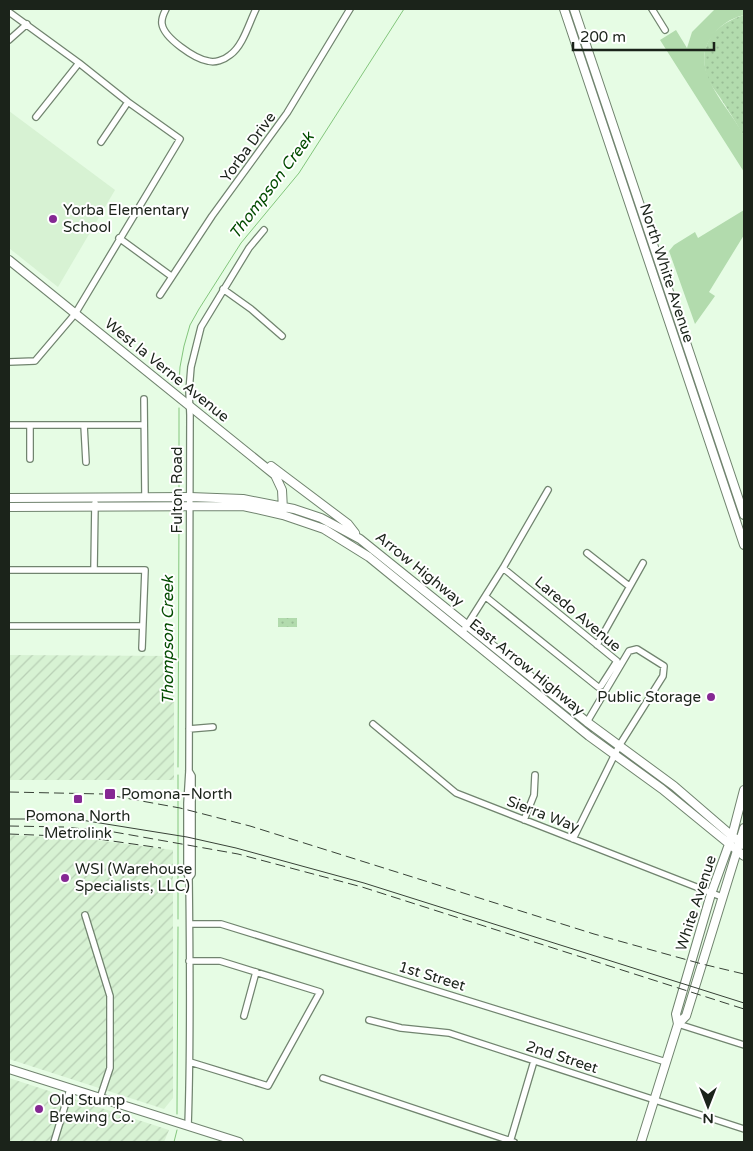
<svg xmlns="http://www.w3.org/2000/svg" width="753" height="1151" viewBox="0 0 753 1151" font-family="'Varela Round',sans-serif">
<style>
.built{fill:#d7f2d3}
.industrial{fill:url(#industrial-furrows)}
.grass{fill:url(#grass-dots)}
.garden{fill:#b2dbad}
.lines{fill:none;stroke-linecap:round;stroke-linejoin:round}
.stream{stroke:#83c67c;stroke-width:1}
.minor-casing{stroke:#71846f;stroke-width:8}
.major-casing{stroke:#71846f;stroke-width:10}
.minor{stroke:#fff;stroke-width:5.5}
.major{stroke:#fff;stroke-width:8}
.tram{stroke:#384237;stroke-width:1}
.rail{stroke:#384237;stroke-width:1;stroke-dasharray:10 5;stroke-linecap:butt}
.poi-dot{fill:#852893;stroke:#fff;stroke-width:2}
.labels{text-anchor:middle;stroke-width:4;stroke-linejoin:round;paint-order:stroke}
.street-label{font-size:15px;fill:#1b231a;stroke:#fff}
.poi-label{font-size:15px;fill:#1b231a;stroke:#fff;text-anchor:start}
.water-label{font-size:16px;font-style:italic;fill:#034c00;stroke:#fff}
</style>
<defs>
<pattern id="industrial-furrows" width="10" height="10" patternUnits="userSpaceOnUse" patternTransform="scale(1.25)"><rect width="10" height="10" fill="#d7f2d3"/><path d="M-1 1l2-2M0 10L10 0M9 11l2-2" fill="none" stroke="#b8cfb5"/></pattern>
<pattern id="grass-dots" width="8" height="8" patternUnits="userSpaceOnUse" patternTransform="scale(1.25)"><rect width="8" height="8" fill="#b2dbad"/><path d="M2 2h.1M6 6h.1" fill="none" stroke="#98bc94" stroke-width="1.8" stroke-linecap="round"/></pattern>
</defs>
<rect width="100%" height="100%" fill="#e6fce4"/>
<path class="built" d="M9 111 115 190 58 287 9 248Z"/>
<path class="industrial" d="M9 655 174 656V780H9Z
M9 835 87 839 173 850V1098L164 1109 9 1059Z
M9 1078 169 1130 164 1142H9Z"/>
<path class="grass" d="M744 15V136C736 123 728 109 719 96 715 90 709 83 707 76 697 45 715 24 744 15Z
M278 618H297V627H278Z"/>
<path class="garden" d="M715 9H744V15C729 19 720 25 711 38 691 66 720 98 735 121 738 126 743 132 744 137 746 148 744 161 744 172L660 40 676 30 687 48 692 32Z
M744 210V235L709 292 715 296 695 324 669 251 674 245 695 232 698 238Z"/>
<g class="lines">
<path class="stream" d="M179 385 180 367 184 346 190 325 199 309 241 243 299 173 404 9
M179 491V408
M178 767 179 513
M178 919V775
M177 1114 178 927
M174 1142 177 1130"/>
<defs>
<path id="minor" d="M166 9C164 13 161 18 162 24 164 38 195 59 208 61 215 63 224 60 230 55 243 46 249 23 256 9
M652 9 665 30
M9 12 79 63 128 102 180 139 75 314 35 361 9 362
M9 40 27 24
M36 117 79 63
M101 142 128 102
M119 238 171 276
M223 289 251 309 282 336
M160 295 212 216 287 113 350 9
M144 399 145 497
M9 425H144
M84 425 86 462
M30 459V425
M587 553 629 586
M9 570H145L142 648
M94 570 95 503
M486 597 598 687 601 686 617 661 503 568
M9 626H142
M462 633 503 568 548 490
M597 645 643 563
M373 724 456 793 722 897
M189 729 213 727
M189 771 192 776V874L189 878
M524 820 534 795 535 775
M573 839 619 746 663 676 664 666 637 649 629 651 587 722
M85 915 110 996V1068L100 1098
M190 924H221L666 1062
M189 961H220L320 992 268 1086 190 1062
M244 1016 256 972
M369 1020 401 1028 449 1033 744 1129
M678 1024 744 1045
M323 1078 514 1142
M188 1126C191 1043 190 961 189 878L187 874V803L189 771 190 415 189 391 191 367 201 327 249 248 264 230
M54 1142 70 1089
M510 1142 534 1061"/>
<path id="major" d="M564 9 744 545
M574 9 744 515
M9 260 275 475 282 490 283 510
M271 466 348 524 355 533
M9 498 190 497 243 499 294 509 321 518 360 539 587 722 674 786 732 836 744 845
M9 507 243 506 283 515 324 529 369 557 589 736 662 789 744 856
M678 1024 686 1016 744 828
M9 1069 239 1142
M641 1142 678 1024 676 1014 711 894 732 836 744 790"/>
</defs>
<use href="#minor" class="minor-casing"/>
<use href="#major" class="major-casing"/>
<use href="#minor" class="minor"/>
<use href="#major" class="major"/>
<path class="tram" d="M9 819H75L187 837 236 848 364 883 744 1003"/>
<path class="rail" d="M9 792 103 794 180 808 250 826 594 934 702 964 744 974
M9 826 64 827 114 832 238 854 362 887 744 1009
M9 834 84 837 161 848"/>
</g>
<g class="poi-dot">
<circle cx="53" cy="219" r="5"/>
<circle cx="711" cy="697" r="5"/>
<rect x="104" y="788" width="12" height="12" rx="2.5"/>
<rect x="73" y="794" width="10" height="10" rx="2.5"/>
<circle cx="65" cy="878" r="5"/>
<circle cx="39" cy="1109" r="5"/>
</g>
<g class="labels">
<g class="street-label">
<text transform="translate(248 147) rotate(-54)" y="5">Yorba Drive</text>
<text transform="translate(667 273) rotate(72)" y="5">North White Avenue</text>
<text transform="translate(167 370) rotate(39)" y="5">West la Verne Avenue</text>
<text transform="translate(177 490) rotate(-90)" y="5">Fulton Road</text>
<text transform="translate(420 569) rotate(39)" y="5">Arrow Highway</text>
<text transform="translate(578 614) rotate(40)" y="5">Laredo Avenue</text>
<text transform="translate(527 667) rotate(39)" y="5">East Arrow Highway</text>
<text transform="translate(543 814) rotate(21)" y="5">Sierra Way</text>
<text transform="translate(696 903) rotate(-72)" y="5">White Avenue</text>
<text transform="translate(432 976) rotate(17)" y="5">1st Street</text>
<text transform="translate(562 1057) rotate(18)" y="5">2nd Street</text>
</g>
<g class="poi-label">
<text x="63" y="215">Yorba Elementary<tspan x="63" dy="17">School</tspan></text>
<text x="701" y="702" text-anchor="end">Public Storage</text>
<text x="121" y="799">Pomona–North</text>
<text x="78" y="821" text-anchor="middle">Pomona North<tspan x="78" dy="17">Metrolink</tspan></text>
<text x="75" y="874">WSI (Warehouse<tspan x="75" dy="17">Specialists, LLC)</tspan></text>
<text x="49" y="1105">Old Stump<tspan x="49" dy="17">Brewing Co.</tspan></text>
</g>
<g class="water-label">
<text transform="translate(271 185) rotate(-53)" y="6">Thompson Creek</text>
<text transform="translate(167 640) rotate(-90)" y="6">Thompson Creek</text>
</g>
</g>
<rect width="753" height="1151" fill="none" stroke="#1b231a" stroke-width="20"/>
<g transform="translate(708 1106) rotate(180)" stroke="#ffffff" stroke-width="4" paint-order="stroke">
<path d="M0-4L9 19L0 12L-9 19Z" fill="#1b231a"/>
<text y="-8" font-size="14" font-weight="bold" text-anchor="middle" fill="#1b231a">N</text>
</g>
<path d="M573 42v8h141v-8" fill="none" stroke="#1b231a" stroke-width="2.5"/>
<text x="580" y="42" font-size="15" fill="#1b231a" stroke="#ffffff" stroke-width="4" paint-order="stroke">200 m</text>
</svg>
